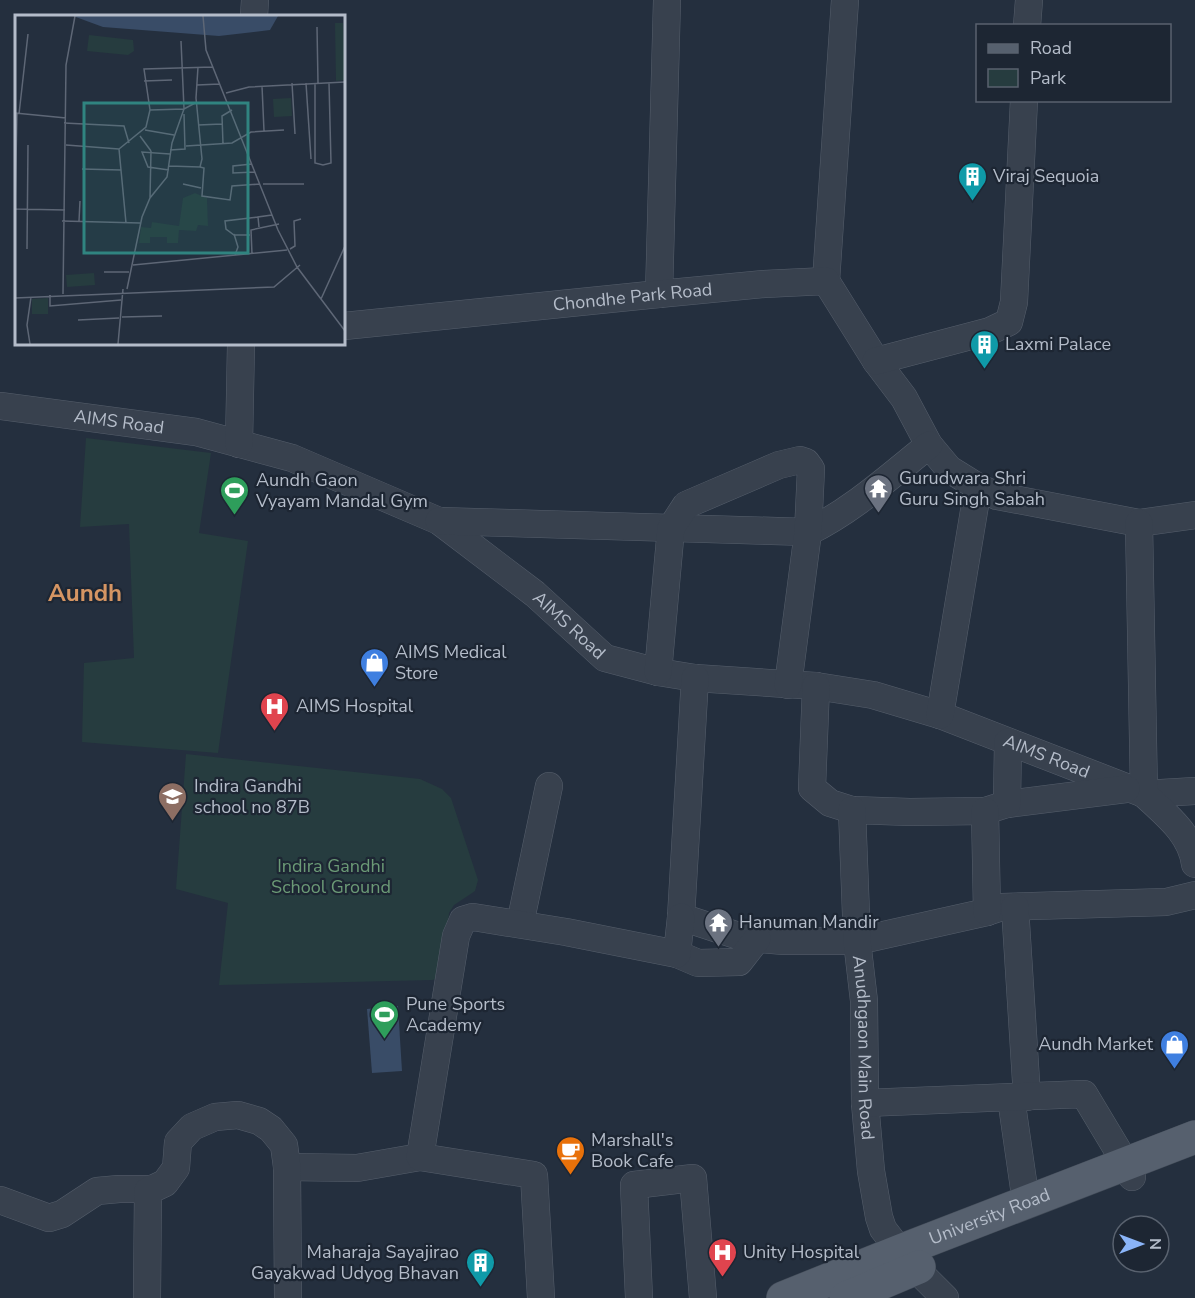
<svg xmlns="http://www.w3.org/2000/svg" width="1195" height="1298" viewBox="0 0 1195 1298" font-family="'Nunito Sans',sans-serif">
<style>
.green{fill:#263c3f}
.water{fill:#394c67}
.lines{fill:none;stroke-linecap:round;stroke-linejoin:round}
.minor-casing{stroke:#565f6c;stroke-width:28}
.major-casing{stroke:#414a57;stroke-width:34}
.minor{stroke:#38414e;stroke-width:27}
.major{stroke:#56606e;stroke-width:33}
.labels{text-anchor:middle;stroke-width:4.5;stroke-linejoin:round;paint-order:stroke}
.poi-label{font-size:18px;fill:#b4bcc9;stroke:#1d2633;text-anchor:start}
.street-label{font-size:18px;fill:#b4bcc9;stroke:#1d2633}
.park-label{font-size:18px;fill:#6b9a76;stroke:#1d2633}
.district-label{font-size:24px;font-weight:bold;fill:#d59563;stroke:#1d2633}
.inset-road{fill:none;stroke:#5e6776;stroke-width:1.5}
.view{fill:#308480;fill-opacity:0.15;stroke:#308480;stroke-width:3}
.inset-edge{fill:none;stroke:#b4bcc9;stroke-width:3}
</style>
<rect width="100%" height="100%" fill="#242f3e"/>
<path class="green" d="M86 438 211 453 199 533 248 541 218 753 82 742 84 663 134 658 129 524 80 527Z
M186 754 420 779 442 789 451 798 478 880 475 891 454 905 449 913 444 972 441 978 432 980 219 985 228 903 176 889Z"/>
<path class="water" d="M398 1006 402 1071 372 1073 367 1009Z"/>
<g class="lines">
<defs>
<g id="minor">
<path d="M254 16 255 0"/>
<path d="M1027 26 1029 0"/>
<path d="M826 281 845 0"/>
<path d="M659 294 667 0"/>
<path id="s1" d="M344 326 659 294 764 284 826 281 876 361 904 398 929 445 949 469 978 487 997 496 1139 523 1195 515"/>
<path d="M876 361 990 331 1009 322 1014 302 1024 100"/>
<path id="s2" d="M0 406 196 432 292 458 439 521 535 594 605 658 658 672 695 678 816 686 873 695 940 715 1144 794 1195 791"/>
<path d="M239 444 241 344"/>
<path d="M439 521 808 532C853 510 890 476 929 445"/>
<path d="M1139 523 1144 794C1165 814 1191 833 1195 864"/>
<path d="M658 672 671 528 686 505 779 465 800 460 806 462 811 469 808 532 788 685"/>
<path d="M695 678 681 917 745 938 784 941H857L987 912 1002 907 1166 902 1195 895"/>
<path d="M816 686 812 788 830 803 852 810 910 812 985 811 1007 804 1126 789"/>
<path d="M940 715 978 487"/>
<path d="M1007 804 1008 742"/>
<path id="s3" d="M852 810 857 941 864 1001 865 1103 871 1171 879 1217 883 1229 900 1251 916 1269 945 1298"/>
<path d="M985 811 987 912"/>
<path d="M1015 907 1027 1097"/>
<path d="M520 924 549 786"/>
<path d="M677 954 698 963 739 962 757 939"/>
<path d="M1011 1098 1026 1202"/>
<path d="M865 1103 1084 1094 1126 1164 1132 1177"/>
<path d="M287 1167 357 1168 420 1157"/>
<path d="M0 1200 49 1218 62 1214 97 1191 119 1189H152"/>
<path d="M147 1298 148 1191 165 1183 176 1168 178 1142 192 1127 215 1117 238 1115 259 1121 271 1129 284 1145 287 1167 288 1298"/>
<path d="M541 1298 534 1175 420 1157 456 936 463 920 473 917 566 932 677 954 681 917"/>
<path d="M639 1298 634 1185 693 1178 703 1298"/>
</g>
<g id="major">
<path id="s4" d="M783 1298 900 1251 1195 1137"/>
<path d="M846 1298 919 1267"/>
</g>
</defs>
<use href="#minor" class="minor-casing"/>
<use href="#major" class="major-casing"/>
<use href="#minor" class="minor"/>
<use href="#major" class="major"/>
</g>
<defs>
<symbol id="building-pin" viewBox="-11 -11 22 30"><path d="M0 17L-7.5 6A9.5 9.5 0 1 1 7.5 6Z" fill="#0f9aa8" stroke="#1d2633"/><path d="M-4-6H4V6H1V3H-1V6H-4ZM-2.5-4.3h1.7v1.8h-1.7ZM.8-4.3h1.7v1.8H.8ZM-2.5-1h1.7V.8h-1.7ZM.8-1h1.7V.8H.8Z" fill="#fff"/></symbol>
<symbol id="temple-pin" viewBox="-11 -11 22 30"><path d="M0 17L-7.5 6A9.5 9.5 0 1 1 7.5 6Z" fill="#6b7280" stroke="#1d2633"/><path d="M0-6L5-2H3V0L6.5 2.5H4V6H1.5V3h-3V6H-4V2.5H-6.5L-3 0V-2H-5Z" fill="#fff"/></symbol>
<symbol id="stadium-pin" viewBox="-11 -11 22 30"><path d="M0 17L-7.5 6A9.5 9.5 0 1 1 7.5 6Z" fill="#2e9e5b" stroke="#1d2633"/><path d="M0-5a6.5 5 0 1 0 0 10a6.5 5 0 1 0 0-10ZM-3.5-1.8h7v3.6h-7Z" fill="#fff"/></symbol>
<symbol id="shop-pin" viewBox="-11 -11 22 30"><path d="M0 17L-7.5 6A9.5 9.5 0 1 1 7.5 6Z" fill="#3f7fe0" stroke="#1d2633"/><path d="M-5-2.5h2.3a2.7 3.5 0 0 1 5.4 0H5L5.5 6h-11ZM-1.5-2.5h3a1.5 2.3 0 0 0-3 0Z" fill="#fff"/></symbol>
<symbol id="hospital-pin" viewBox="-11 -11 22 30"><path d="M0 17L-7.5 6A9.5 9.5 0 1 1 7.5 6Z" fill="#e0444e" stroke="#1d2633"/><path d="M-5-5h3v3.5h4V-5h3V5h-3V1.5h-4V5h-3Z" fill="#fff"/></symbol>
<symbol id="school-pin" viewBox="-11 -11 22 30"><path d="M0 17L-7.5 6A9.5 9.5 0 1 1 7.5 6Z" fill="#8d6e63" stroke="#1d2633"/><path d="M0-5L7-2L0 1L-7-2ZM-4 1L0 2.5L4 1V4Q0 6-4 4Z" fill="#fff"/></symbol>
<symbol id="cafe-pin" viewBox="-11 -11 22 30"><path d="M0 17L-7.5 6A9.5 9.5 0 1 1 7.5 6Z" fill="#e8710a" stroke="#1d2633"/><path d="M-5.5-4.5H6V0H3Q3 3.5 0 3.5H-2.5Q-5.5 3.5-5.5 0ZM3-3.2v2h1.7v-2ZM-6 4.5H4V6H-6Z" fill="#fff"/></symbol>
</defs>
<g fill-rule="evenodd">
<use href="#building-pin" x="956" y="160" width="33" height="45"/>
<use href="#building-pin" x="968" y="328" width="33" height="45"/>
<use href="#temple-pin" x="862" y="472" width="33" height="45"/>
<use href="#stadium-pin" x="218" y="474" width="33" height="45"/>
<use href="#shop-pin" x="358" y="646" width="33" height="45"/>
<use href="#hospital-pin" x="258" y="690" width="33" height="45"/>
<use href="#school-pin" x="156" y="780" width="33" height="45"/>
<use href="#temple-pin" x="702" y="906" width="33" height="45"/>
<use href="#stadium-pin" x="368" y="998" width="33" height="45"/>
<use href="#shop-pin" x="1158" y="1028" width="33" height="45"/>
<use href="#cafe-pin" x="554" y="1134" width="33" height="45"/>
<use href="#hospital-pin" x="706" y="1236" width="33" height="45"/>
<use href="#building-pin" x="464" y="1246" width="33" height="45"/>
</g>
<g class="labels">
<g class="poi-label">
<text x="993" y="182">Viraj Sequoia</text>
<text x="1005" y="350">Laxmi Palace</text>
<text x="899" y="484">Gurudwara Shri<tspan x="899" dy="21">Guru Singh Sabah</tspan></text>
<text x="256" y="486">Aundh Gaon<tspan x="256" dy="21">Vyayam Mandal Gym</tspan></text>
<text x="395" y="658">AIMS Medical<tspan x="395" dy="21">Store</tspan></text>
<text x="296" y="712">AIMS Hospital</text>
<text x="194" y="792">Indira Gandhi<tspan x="194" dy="21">school no 87B</tspan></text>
<text x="739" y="928">Hanuman Mandir</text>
<text x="406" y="1010">Pune Sports<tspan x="406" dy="21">Academy</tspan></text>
<text x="1153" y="1050" text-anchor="end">Aundh Market</text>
<text x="591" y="1146">Marshall's<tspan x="591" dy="21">Book Cafe</tspan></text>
<text x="459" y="1258" text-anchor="end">Maharaja Sayajirao<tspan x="459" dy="21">Gayakwad Udyog Bhavan</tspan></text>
<text x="743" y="1258">Unity Hospital</text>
</g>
<g class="street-label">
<text dy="6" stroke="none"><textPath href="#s1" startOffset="290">Chondhe Park Road</textPath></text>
<text dy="6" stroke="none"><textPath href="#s2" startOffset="120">AIMS Road</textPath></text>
<text dy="6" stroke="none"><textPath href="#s2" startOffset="624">AIMS Road</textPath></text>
<text dy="6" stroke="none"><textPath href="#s2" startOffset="1128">AIMS Road</textPath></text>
<text dy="6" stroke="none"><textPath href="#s3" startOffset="238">Anudhgaon Main Road</textPath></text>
<text dy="6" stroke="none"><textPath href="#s4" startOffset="222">University Road</textPath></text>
</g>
<g class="park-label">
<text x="331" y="872">Indira Gandhi<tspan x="331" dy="21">School Ground</tspan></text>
</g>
<g class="district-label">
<text x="85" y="601">Aundh</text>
</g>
</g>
<g transform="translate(15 15)">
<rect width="330" height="330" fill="#242f3e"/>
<path d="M320 8H328L330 65 321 66ZM74 20 118 25 119 36 113 40 72 36ZM276 83 277 101 259 102 258 84ZM180 178 192 183 193 211 183 210 181 216 164 215 163 228H152V222H135V228H124L126 212 136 213 137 207 164 211 168 183ZM79 258 80 270 52 272 51 260ZM33 283V299H17V284Z" fill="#263c3f"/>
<path d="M58 1H263L255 15 204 21 88 12Z" fill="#394c67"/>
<path class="inset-road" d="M188 1 191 35 263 215 282 252 330 316M302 12 303 68M129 66 157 65M277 68 280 119M291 68 296 144M300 68V148L308 150 316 148 314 68M182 70 205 69M247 71 249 116M211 78 234 72 330 67M135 95 169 94 182 87M0 98 51 103M4 99 13 19M49 108 109 111 114 128M183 110 207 109M130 115 159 120M125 121 136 136M208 129 207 101 217 95M51 130 104 134M171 131 217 128 236 117 269 115M155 135 170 134 169 99M237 149 218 151V158L240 157M154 151 185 152 187 144 181 83 183 52M185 152 189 153 187 181 215 185 217 171 245 169M67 154 106 155M154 155 133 152 127 137 155 139M168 169 186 173M248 169H289M135 183 136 136M0 194 2 98M0 194 50 195M47 206 125 208M64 206 65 186M111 208 104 134 131 112 135 95 129 54 198 52M244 212 243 202 257 200M219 219 223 232 220 240M235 220H219L211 214 210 206 243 202M12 234 13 130M275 234 280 231 279 206 286 204M237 239 236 215 264 209M118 250 272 235M89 257H114M112 274 127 202 135 183 152 162 157 128 169 94 166 26M48 279 51 50 60 1M35 280V291L106 285M0 283 259 272 285 250M306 284 330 231M107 302 147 301M63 305 104 303M15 329 12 310 16 282M103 329 108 274"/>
<path class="view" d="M69 88H233V238H69Z"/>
<rect width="330" height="330" class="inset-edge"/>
</g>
<rect x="976" y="24" width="195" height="78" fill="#1d2633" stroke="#59626f" stroke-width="1.5"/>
<rect x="988" y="44" width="30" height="9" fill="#56606e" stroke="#59626f" stroke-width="1.5"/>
<text x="1030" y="54" font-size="18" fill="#b4bcc9">Road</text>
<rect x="988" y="69" width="30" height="18" fill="#263c3f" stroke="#59626f" stroke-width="1.5"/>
<text x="1030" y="84" font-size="18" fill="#b4bcc9">Park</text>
<g transform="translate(1141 1244) rotate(90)"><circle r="28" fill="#1d2633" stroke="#59626f" stroke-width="1.5"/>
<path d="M0-4.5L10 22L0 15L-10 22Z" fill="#8ab4f8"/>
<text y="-9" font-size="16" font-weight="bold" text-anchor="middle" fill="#b4bcc9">N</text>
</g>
</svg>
